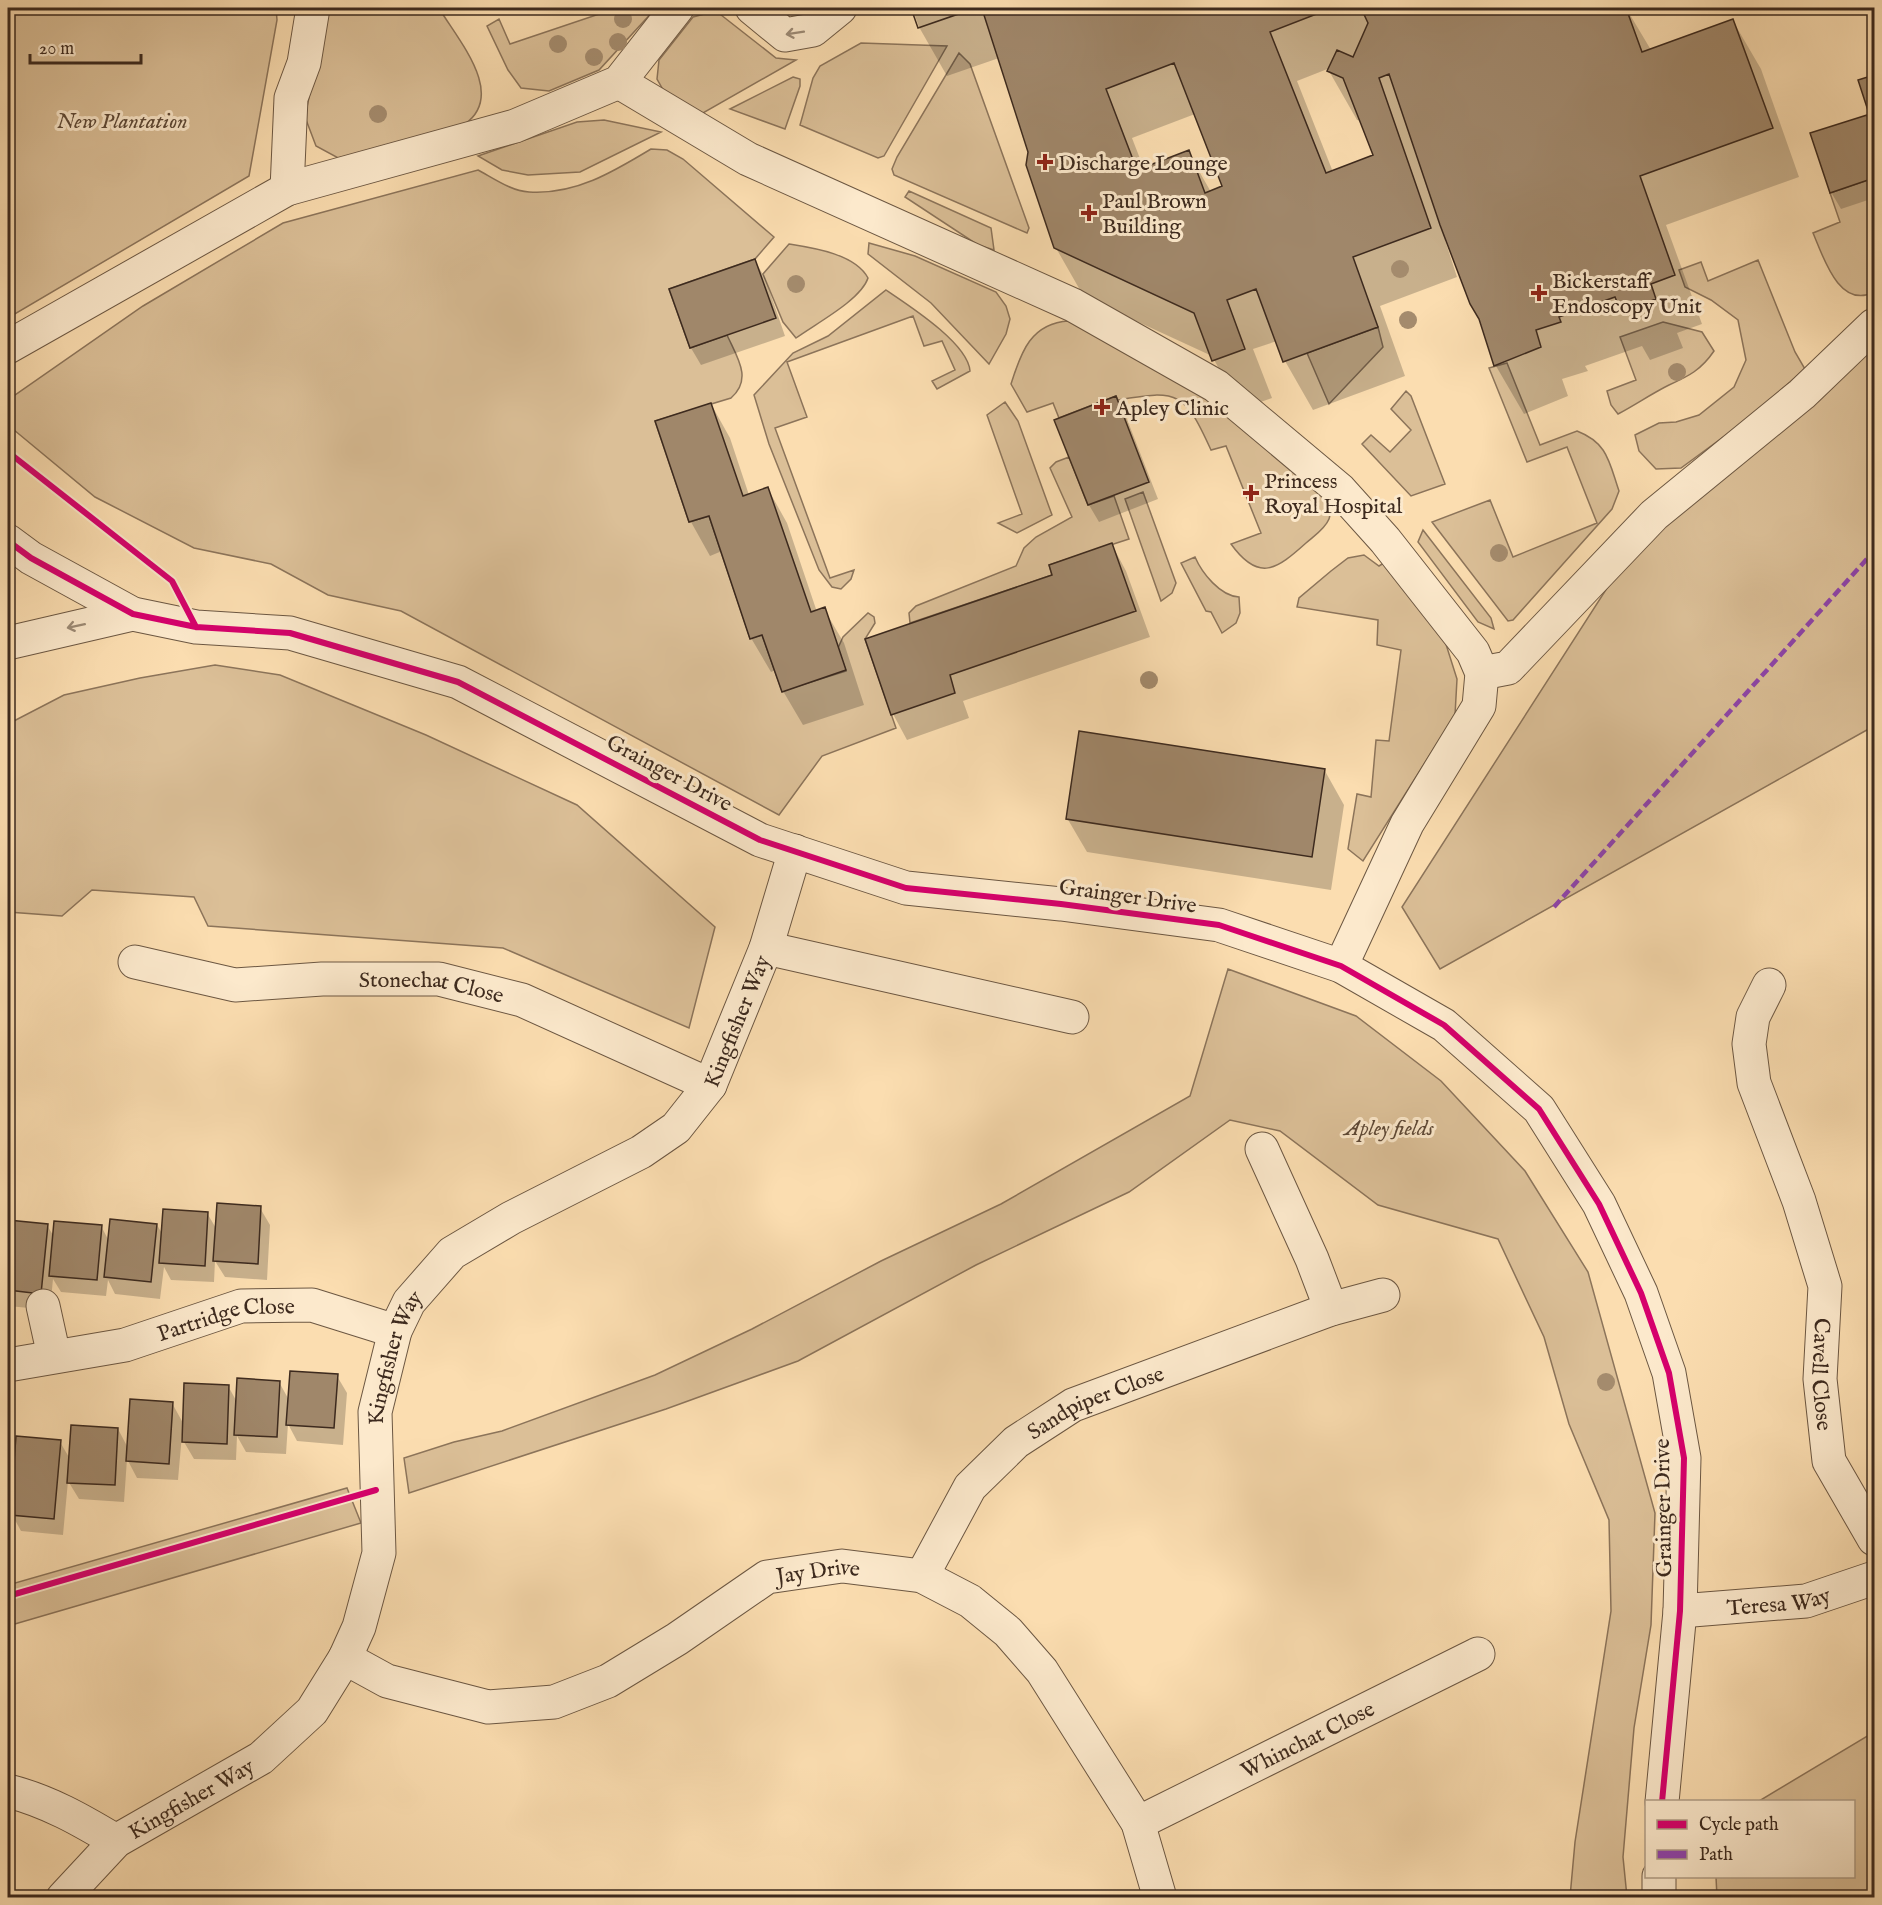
<svg xmlns="http://www.w3.org/2000/svg" width="1882" height="1905" viewBox="0 0 1882 1905" font-family="'IM FELL English',serif">
<style>
.green{fill:#dbbf97;stroke:#8c745a;stroke-width:1.5}
.shadow{fill:#0003;fill-rule:evenodd}
.building{fill:#a0876a;stroke:#3d2a1e;stroke-width:1.5;fill-rule:evenodd}
.lines{fill:none;stroke-linecap:round;stroke-linejoin:round}
.minor-casing{stroke:#6c5742;stroke-width:35}
.minor{stroke:#fce9cc;stroke-width:33}
.quiet{stroke:#8e44ad;stroke-width:4.5;stroke-dasharray:9 4.5;stroke-linecap:butt}
.cycleway-casing{stroke:#fce9cc;stroke-width:10}
.cycleway{stroke:#d6006c;stroke-width:6}
.tree{fill:#a48b6d}
.oneway{stroke:#9c8a75}
.poi-dot{fill:#8f2418;stroke:#fce9cc;stroke-width:2}
.labels{text-anchor:middle;stroke-width:6;stroke-linejoin:round;paint-order:stroke}
.park-label{font-size:22px;font-style:italic;fill:#5d4836;stroke:#fce9cc}
.poi-label{font-size:22px;fill:#3d2a1e;stroke:#fce9cc;text-anchor:start}
.street-label{font-size:22px;fill:#3d2a1e;stroke:#fce9cc}
</style>
<rect width="100%" height="100%" fill="#fbddb0"/>
<filter id="stains"><feTurbulence type="fractalNoise" baseFrequency=".00333" numOctaves="4"/><feColorMatrix values="0 0 0 0 .2 0 0 0 0 .09 0 0 0 0 .02 0 0 0 .5 -.17"/></filter>
<radialGradient id="worn" r=".72"><stop offset=".6" stop-color="#630" stop-opacity="0"/><stop offset="1" stop-color="#630" stop-opacity=".3"/></radialGradient>
<path class="green" d="M8 8H276L277 20 249 176 8 318Z
M327 8H439C457 39 507 94 465 124L340 159 316 146 305 117Z
M617 8H656L599 70 549 91 521 88 508 70 487 26 499 19 510 44Z
M716 11 776 58 796 60 703 113 670 102 657 79 659 60 693 17Z
M861 43 947 46 884 156 878 158 800 125 813 78 820 66Z
M959 53 970 64 1029 228 1027 233 894 175 892 169 897 157Z
M793 77 800 79V86L785 129 730 109Z
M604 120 661 132 580 172 528 175 502 170 478 156 577 122Z
M651 149 667 150 683 159 774 237 755 259 669 289 690 348 727 335C737 357 753 379 731 398L655 421 689 522 709 516 750 638 762 635 782 691 846 671 838 648 843 637 868 613 874 617 875 623 865 639 896 728 822 756 779 815 401 611 328 595 271 564 194 548 95 497 8 425V400L143 306 283 223 478 170C493 178 511 191 529 192 575 195 613 172 651 149Z
M1874 178V239L1869 251 1874 254V292C1839 310 1823 256 1813 233L1840 222 1830 193Z
M909 191 991 228 994 250 978 245 905 197Z
M869 243 915 256 996 292 1006 306 1010 319 1006 334 989 364 931 303 868 254Z
M789 244C814 248 855 254 868 278 861 300 815 324 796 338L783 322 763 274Z
M1758 260 1795 352 1805 369 1745 421 1681 468 1656 469 1639 451 1635 435 1659 423 1676 422 1699 415 1734 387 1746 360 1738 320 1711 300 1685 287 1679 270 1701 262 1708 281Z
M886 290C908 305 968 343 970 371L937 389 932 381 955 370 942 341 924 346 913 316 787 362 807 417 775 428 830 578 854 570 851 579 841 589 832 587 819 570 769 444 754 395 793 353 828 336Z
M1069 321 1168 369 1326 492C1328 500 1332 511 1329 519 1325 529 1314 536 1306 543 1277 569 1259 583 1231 544L1261 533 1226 446 1211 450C1185 393 1179 389 1118 400L1116 396 1059 418 1053 403 1027 412 1011 384C1021 352 1031 323 1069 321Z
M1663 322 1702 332 1714 351C1701 370 1689 376 1669 385 1651 394 1635 405 1618 414L1611 405 1607 391 1636 380 1620 337Z
M1874 324V726L1440 969 1402 907 1654 515Z
M1378 327 1383 347 1329 404 1307 353Z
M1507 363 1540 445 1577 431C1608 443 1609 462 1619 491L1612 509 1513 620 1508 621 1432 522 1490 500 1513 557 1597 523 1567 447 1527 462 1489 368Z
M1406 391 1411 396 1445 484 1411 496 1362 444 1371 435 1390 452 1411 430 1391 409Z
M1005 402 1018 421 1052 515 1017 533 998 523 1022 514 987 415Z
M1069 457 1088 505 1114 496 1129 539 1049 565 1052 575 910 623 909 613 916 606 1016 566 1024 548 1036 537 1072 517 1050 468 1056 462Z
M1143 492 1176 583 1172 593 1161 601 1125 499Z
M1423 530 1491 618 1494 629 1478 622 1418 542Z
M1364 555 1379 566 1387 561 1444 638 1457 679 1455 715 1363 861 1348 849 1357 794 1371 797 1376 740 1389 741 1401 650 1377 645 1378 620 1297 607 1299 598 1331 571 1348 558Z
M1195 557C1202 573 1220 596 1239 597L1240 613 1236 623 1222 633 1211 612 1206 611 1181 563Z
M215 665 280 675 426 735 577 805 715 927 689 1028 503 948 208 926 194 897 92 890 62 916 8 912V724L64 695 140 678Z
M1228 969 1356 1016 1441 1081 1525 1171 1588 1272 1655 1513 1651 1625 1634 1728 1623 1857 1627 1897H1570L1575 1842 1611 1611 1609 1520 1569 1424 1544 1337 1498 1239 1378 1205 1280 1131 1230 1120 1129 1192 976 1265 798 1361 666 1409 409 1493 404 1458 454 1442 502 1431 655 1375 752 1329 881 1261 1001 1204 1190 1096Z
M347 1488 361 1523 8 1626V1585Z
M1874 1732V1897H1717L1716 1877 1854 1876V1802L1759 1801Z"/>
<path class="shadow" d="M912 8H1626L1651 50 1733 21 1761 69 1799 177 1666 225 1702 324 1677 333 1683 348 1650 360 1642 346 1585 366 1588 371 1562 379 1568 396 1524 414 1496 366 1480 318 1447 239 1445 240 1457 277 1380 306 1405 376 1313 410 1285 361 1277 341 1253 349 1272 398 1241 409 1212 356 1084 297 1056 248 1030 152 999 58 947 76 919 27ZM1330 68 1329 71 1357 120 1362 121 1375 156 1333 172 1297 81ZM1195 114 1224 187 1211 192 1188 152 1144 169 1132 138Z
M1874 76V124L1860 81Z
M1866 117 1874 132V198L1841 209 1831 192Z
M755 261 765 278 785 336 701 365 691 348 671 290Z
M1116 397 1125 414 1158 499 1099 522 1089 505 1056 421Z
M711 404 730 438 749 495 768 489 787 523 817 612 824 609 844 643 864 705 803 725 783 691 776 670 771 672 751 638 722 551 710 556 691 522 657 422Z
M1112 545 1126 571 1150 637 963 701 969 718 907 740 893 714 1054 576Z
M1325 771 1344 805 1331 890 1087 852 1067 818Z
M260 1208 270 1225 267 1280 225 1277 215 1261 214 1282 171 1280 164 1267 160 1299 115 1294 108 1280 106 1296 61 1292 53 1279 50 1310 8 1306V1221L47 1225 54 1237 101 1226 109 1241 157 1225 163 1235 207 1213 217 1230Z
M337 1376 347 1393 343 1445 297 1441 288 1424 286 1454 246 1452 237 1436 236 1460 194 1459 184 1442 228 1386 237 1402 279 1382 289 1400Z
M172 1403 183 1423 178 1480 137 1478 127 1459 124 1502 79 1499 68 1481 63 1535 21 1531 10 1511 8 1527V1477L13 1487 60 1442 70 1459 118 1429 128 1448Z"/>
<path class="building" d="M911 8H976L918 28Z
M911 8H963L964 12 918 28Z
M994 8H1332L1270 32 1326 173 1373 155 1343 78 1327 71 1337 50 1353 57 1368 23 1361 8H1626L1642 52 1733 19 1773 128 1640 176 1675 275 1651 284 1656 299 1621 312 1615 297 1559 317 1561 322 1536 330 1541 347 1494 366 1479 319 1470 304 1440 225 1389 74 1379 78 1431 228 1353 257 1378 327 1283 362 1256 289 1227 300 1245 349 1212 361 1194 313 1054 248 1026 165 1028 152 983 12ZM1174 63 1222 186 1205 193 1189 150 1137 170 1106 89Z
M1874 75V129L1858 80Z
M1867 115 1874 139V178L1830 193 1810 133Z
M755 259 776 318 690 348 669 289Z
M1116 396 1149 482 1088 505 1054 420Z
M711 403 743 496 768 487 811 612 825 607 846 670 782 692 762 635 750 639 709 516 689 522 655 421Z
M1112 543 1136 611 950 675 955 693 891 715 865 639 1052 575 1049 565Z
M1079 731 1325 769 1312 857 1066 819Z
M217 1203 261 1206 258 1264 213 1261Z
M163 1209 208 1212 205 1266 159 1263Z
M110 1219 157 1224 151 1282 104 1277Z
M8 1220 48 1224 41 1294 8 1290Z
M54 1221 102 1225 97 1280 49 1276Z
M290 1371 338 1374 334 1428 286 1425Z
M237 1378 280 1381 277 1437 234 1435Z
M184 1383 229 1385 227 1444 182 1442Z
M130 1399 173 1402 169 1464 126 1461Z
M71 1425 118 1428 115 1485 67 1483Z
M16 1436 61 1440 54 1519 10 1515Z"/>
<g class="lines">
<defs>
<g id="minor">
<path d="M752 8 785 35 813 30 840 8"/>
<path d="M619 82 748 159 1073 305 1216 386 1340 490 1385 540 1473 652 1482 673 1479 706 1407 824 1341 966"/>
<path d="M287 189 291 98 304 63 313 8"/>
<path d="M8 347 287 189 515 126 619 82 677 8"/>
<path d="M8 541 31 558 133 614 196 627 290 633 458 682 760 840 906 888 1061 904 1219 925 1341 966 1444 1025 1539 1109 1599 1204 1641 1293 1669 1373 1684 1458 1680 1611 1662 1802"/>
<path d="M8 643 133 614"/>
<path d="M1482 673 1508 668 1654 515 1802 394 1874 325"/>
<path d="M766 948 1072 1017"/>
<path id="s1" d="M135 962 235 985 322 979H439L522 1000 710 1085"/>
<path id="s2" d="M1769 985 1753 1017 1749 1044 1754 1083 1799 1201 1825 1286 1820 1379 1829 1461 1874 1539"/>
<path d="M1262 1149 1312 1259 1331 1309"/>
<path d="M43 1306 54 1356"/>
<path id="s3" d="M8 1365 125 1345 241 1306 312 1305 395 1331"/>
<path id="s4" d="M922 1576 970 1487 1016 1442 1073 1405 1331 1309 1383 1295"/>
<path id="s5" d="M1680 1611 1806 1601 1874 1578"/>
<path id="s6" d="M345 1658 387 1681 488 1707 554 1702 608 1681 677 1639 767 1577 842 1566 922 1576 970 1601 1008 1632 1042 1671 1138 1823 1160 1898"/>
<path d="M8 1791C48 1801 81 1820 116 1841"/>
<path id="s7" d="M1138 1823 1478 1654"/>
<path d="M1659 1876V1898"/>
<path id="s8" d="M63 1898 116 1841 261 1758 312 1711 345 1658 359 1627 379 1553 375 1412 395 1331 409 1302 452 1253 511 1218 641 1152 676 1128 710 1085 766 948 795 851"/>
</g>
</defs>
<use href="#minor" class="minor-casing"/>
<use href="#minor" class="minor"/>
<path class="quiet" d="M1554 907 1874 551"/>
<defs>
<path id="cycleway" d="M8 452 172 581 196 627
M8 541 31 558 133 614 196 627 290 633 458 682 760 840 906 888 1061 904 1219 925 1341 966 1444 1025 1539 1109 1599 1204 1641 1293 1669 1373 1684 1458 1680 1611 1662 1802
M8 1596 376 1490"/>
</defs>
<use href="#cycleway" class="cycleway-casing"/>
<use href="#cycleway" class="cycleway"/>
</g>
<g class="tree">
<circle cx="623" cy="19" r="9"/>
<circle cx="618" cy="42" r="9"/>
<circle cx="558" cy="44" r="9"/>
<circle cx="594" cy="57" r="9"/>
<circle cx="378" cy="114" r="9"/>
<circle cx="1400" cy="269" r="9"/>
<circle cx="796" cy="284" r="9"/>
<circle cx="1408" cy="320" r="9"/>
<circle cx="1677" cy="372" r="9"/>
<circle cx="1499" cy="553" r="9"/>
<circle cx="1149" cy="680" r="9"/>
<circle cx="1606" cy="1382" r="9"/>
</g>
<defs><path id="oneway-shaft" d="M-6 0H5M1.5-3L5.5 0L1.5 3" fill="none" stroke-width="1.6" stroke-linecap="round" stroke-linejoin="round" transform="scale(1.5)"/></defs>
<g class="oneway">
<use href="#oneway-shaft" transform="translate(795 33) rotate(171)"/>
<use href="#oneway-shaft" transform="translate(76 626) rotate(168)"/>
</g>
<g class="poi-dot">
<path d="M1042 153h6v6h6v6h-6v6h-6v-6h-6v-6h6z"/>
<path d="M1086 204h6v6h6v6h-6v6h-6v-6h-6v-6h6z"/>
<path d="M1536 284h6v6h6v6h-6v6h-6v-6h-6v-6h6z"/>
<path d="M1099 398h6v6h6v6h-6v6h-6v-6h-6v-6h6z"/>
<path d="M1248 484h6v6h6v6h-6v6h-6v-6h-6v-6h6z"/>
</g>
<g class="labels">
<g class="park-label">
<text x="122" y="128">New Plantation</text>
<text x="1389" y="1135">Apley fields</text>
</g>
<g class="poi-label">
<text x="1058" y="170">Discharge Lounge</text>
<text x="1102" y="208">Paul Brown<tspan x="1102" dy="25">Building</tspan></text>
<text x="1552" y="288">Bickerstaff<tspan x="1552" dy="25">Endoscopy Unit</tspan></text>
<text x="1116" y="415">Apley Clinic</text>
<text x="1264" y="488">Princess<tspan x="1264" dy="25">Royal Hospital</tspan></text>
</g>
<g class="street-label">
<text transform="translate(670 772) rotate(28)" y="8">Grainger Drive</text>
<text transform="translate(1128 895) rotate(8)" y="8">Grainger Drive</text>
<text dy="8" stroke="none"><textPath href="#s1" startOffset="300">Stonechat Close</textPath></text>
<text dy="8" stroke="none"><textPath href="#s8" startOffset="1190">Kingfisher Way</textPath></text>
<text dy="8" stroke="none"><textPath href="#s3" startOffset="224">Partridge Close</textPath></text>
<text dy="8" stroke="none"><textPath href="#s8" startOffset="686">Kingfisher Way</textPath></text>
<text dy="8" stroke="none"><textPath href="#s2" startOffset="406">Cavell Close</textPath></text>
<text dy="8" stroke="none"><textPath href="#s4" startOffset="255">Sandpiper Close</textPath></text>
<text transform="translate(1662 1508) rotate(-91)" y="8">Grainger Drive</text>
<text dy="8" stroke="none"><textPath href="#s6" startOffset="518">Jay Drive</textPath></text>
<text dy="8" stroke="none"><textPath href="#s5" startOffset="99">Teresa Way</textPath></text>
<text dy="8" stroke="none"><textPath href="#s7" startOffset="189">Whinchat Close</textPath></text>
<text dy="8" stroke="none"><textPath href="#s8" startOffset="164">Kingfisher Way</textPath></text>
</g>
</g>
<rect width="1882" height="1905" fill="none" stroke="#fbddb0" stroke-width="30"/>
<rect x="9" y="9" width="1864" height="1887" fill="none" stroke="#3d2a1e" stroke-width="3"/>
<rect x="15" y="15" width="1852" height="1875" fill="none" stroke="#3d2a1e" stroke-width="1.5"/>
<rect x="1645" y="1800" width="210" height="78" fill="#fce9cc" stroke="#b09d86" stroke-width="1.5"/>
<rect x="1657" y="1820" width="30" height="9" fill="#d6006c" stroke="#b09d86" stroke-width="1.5"/>
<text x="1699" y="1830" font-size="18" fill="#3d2a1e">Cycle path</text>
<rect x="1657" y="1850" width="30" height="9" fill="#8e44ad" stroke="#b09d86" stroke-width="1.5"/>
<text x="1699" y="1860" font-size="18" fill="#3d2a1e">Path</text>
<path d="M30 54v9h111v-9" fill="none" stroke="#3d2a1e" stroke-width="3"/>
<text x="39" y="54" font-size="18" fill="#3d2a1e" stroke="#fce9cc" stroke-width="4.5" paint-order="stroke">20 m</text>
<rect width="100%" height="100%" filter="url(#stains)"/>
<rect width="100%" height="100%" fill="url(#worn)"/>
</svg>
